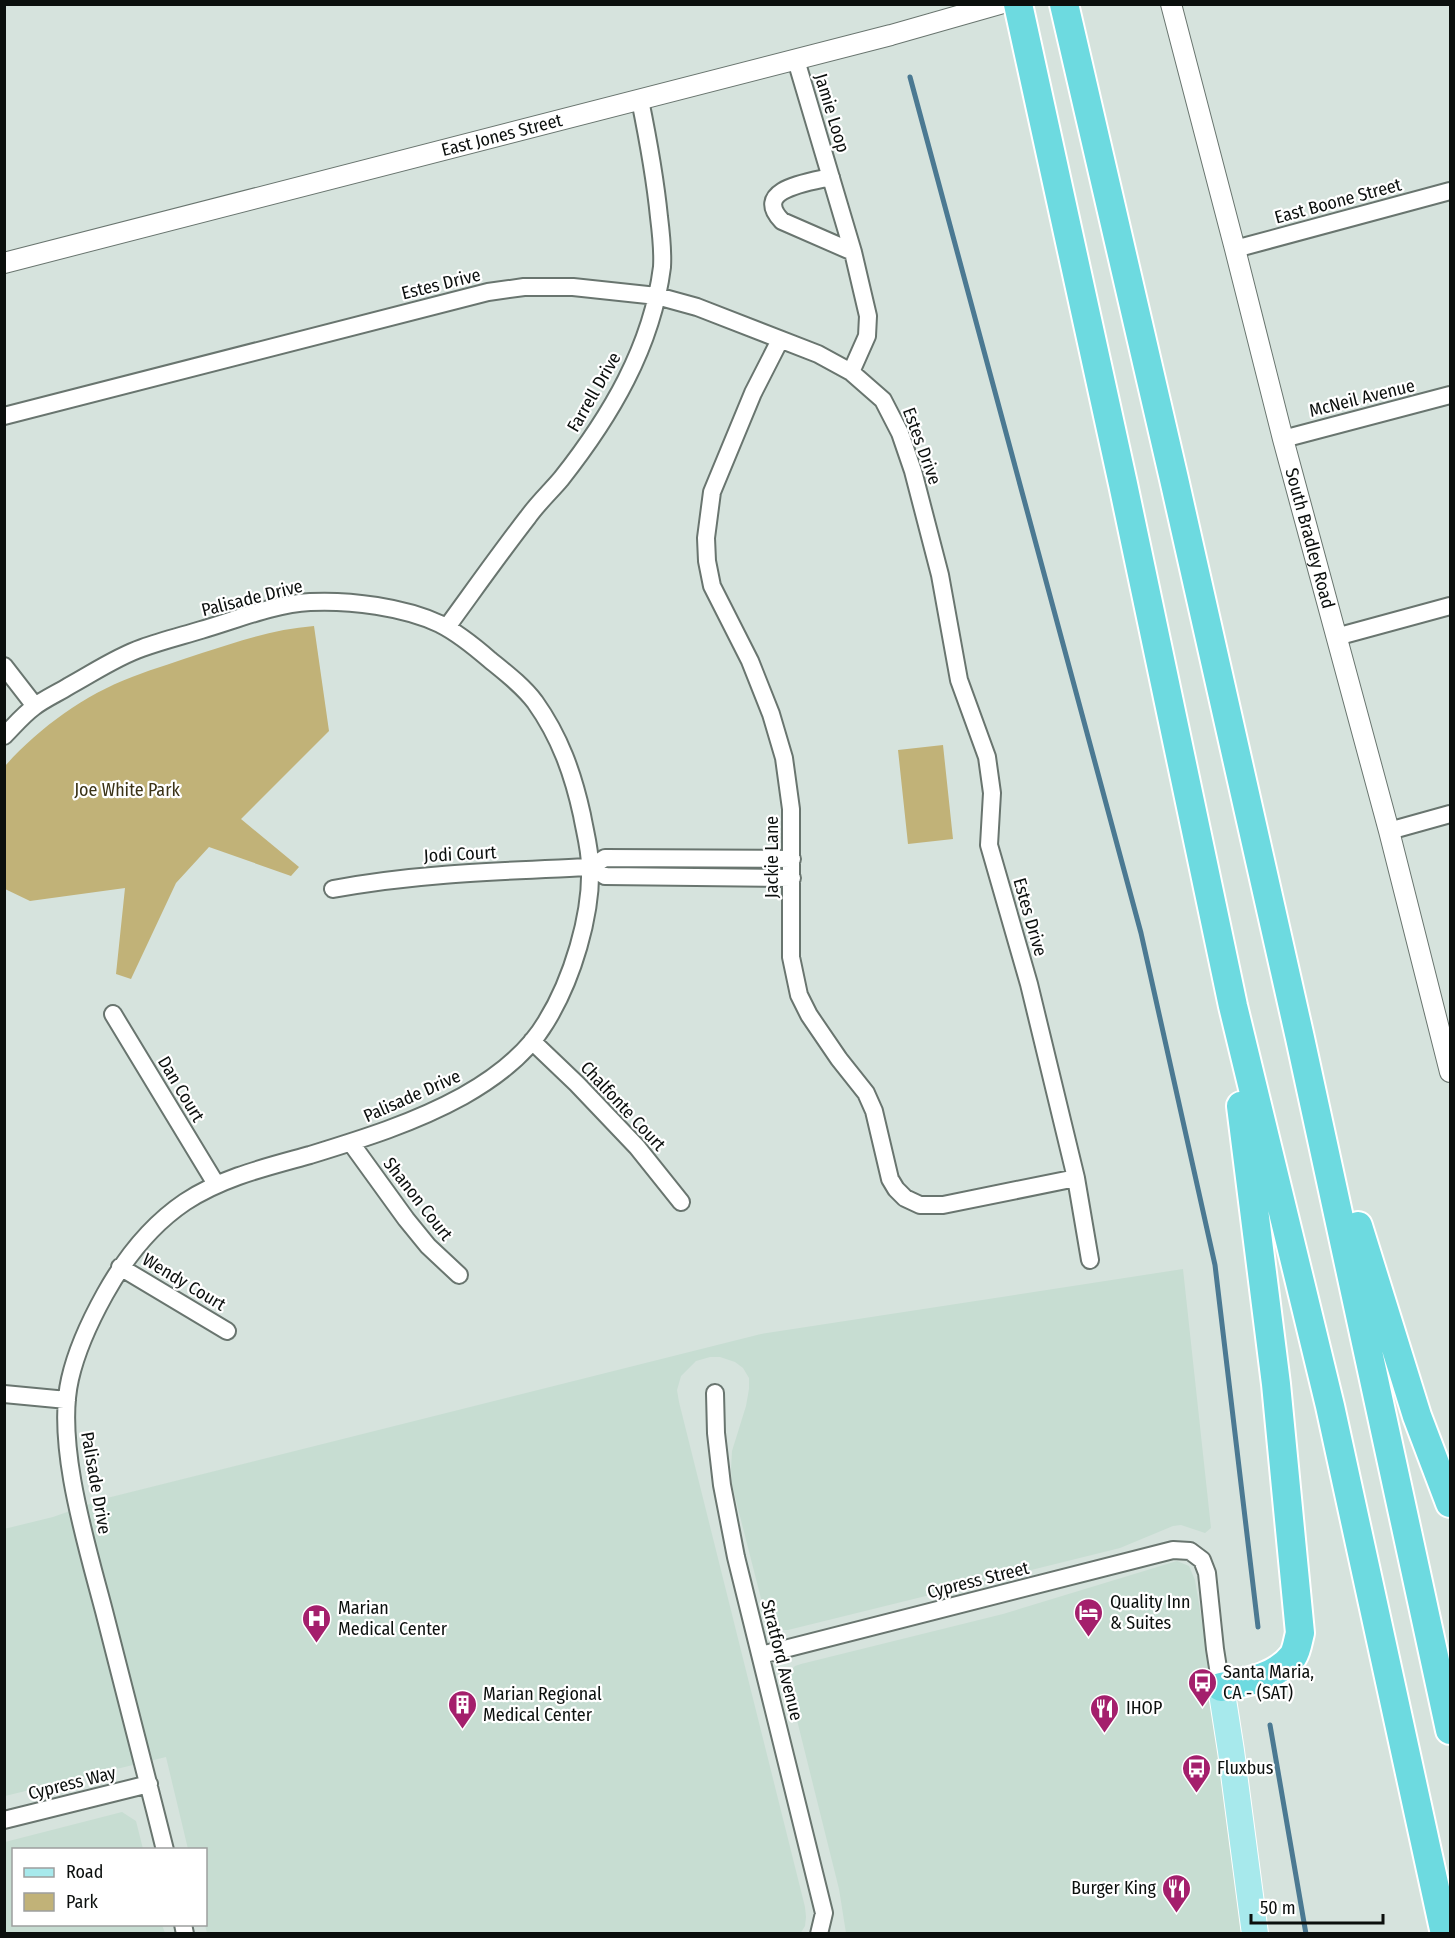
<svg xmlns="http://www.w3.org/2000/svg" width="1455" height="1938" viewBox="0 0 1455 1938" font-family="'Fira Sans Condensed',sans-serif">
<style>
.built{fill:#c7ddd2}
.green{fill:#c1b278}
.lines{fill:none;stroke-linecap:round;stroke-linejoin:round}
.stream{stroke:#4b7992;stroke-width:5}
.minor-casing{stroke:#69756f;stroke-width:20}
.tertiary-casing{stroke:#69756f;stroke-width:22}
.primary-casing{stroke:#fff;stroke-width:28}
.motorway-casing{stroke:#fff;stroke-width:32}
.minor{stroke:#fff;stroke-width:16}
.tertiary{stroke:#fff;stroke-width:20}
.primary{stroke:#a7e9ec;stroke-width:26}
.motorway{stroke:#6ddae0;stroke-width:28}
.labels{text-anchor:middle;stroke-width:4.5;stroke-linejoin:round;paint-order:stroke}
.street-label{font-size:18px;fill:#0b0f0d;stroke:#fff}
.park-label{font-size:18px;fill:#3a3216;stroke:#fff}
.poi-label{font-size:18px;fill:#0b0f0d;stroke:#fff;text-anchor:start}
</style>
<rect width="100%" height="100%" fill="#d6e3dd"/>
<path class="built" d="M1183 1269 1211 1528 1205 1533 1181 1525 1173 1526 1120 1548 788 1630H778L767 1622 732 1485 731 1469 732 1451 746 1406 749 1389V1378L743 1368 735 1362 720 1357H710L696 1361 681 1376 677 1390 679 1402 805 1907 806 1917 805 1926 800 1934 207 1933 205 1925 206 1850 188 1849 166 1757 5 1796 4 1529 53 1517 107 1498 761 1334Z
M1177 1561 1189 1566 1195 1580 1225 1761 1251 1933H846L839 1889 787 1680 790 1671 795 1666 801 1664 1003 1614Z
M122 1812 136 1821 143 1849 14 1850V1924L162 1925 165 1933H5V1842Z"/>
<path class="green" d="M314 626 329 731 241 819 299 867 291 876 209 847 176 883 131 979 116 974 125 888 30 901 5 889V766C39 728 84 695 132 677 155 668 179 661 202 653 239 641 275 629 314 626Z
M943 745 953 839 908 844 898 750Z"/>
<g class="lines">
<path class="stream" d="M910 77 1141 933 1215 1265 1258 1627
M1270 1725 1306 1934"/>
<defs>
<path id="minor" d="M796 60 853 252 868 316 867 336 851 372
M831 177C810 182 751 189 782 221L853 252
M1235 249 1450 191
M780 340 753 393 712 492 706 538 707 561 712 586 750 661 771 714 784 758 791 809V957L799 995 809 1015 839 1059 866 1093 874 1111 890 1179 896 1189 905 1198 920 1205H943L1076 1178
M4 416 488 292 524 287H573L657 296 697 307 818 354 851 372 883 400 900 433 913 471 940 575 959 680 987 757 992 793 989 845 1029 984 1076 1178 1090 1260
M1283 439 1450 395
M447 627C474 590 500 553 528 517 538 503 550 492 561 479 610 417 652 347 662 267 663 251 661 233 659 217 655 177 648 139 640 100
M1336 637 1450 606
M4 666 35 706
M4 736C14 726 23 715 34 707 44 699 58 693 69 686 93 673 116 657 142 648 161 641 181 636 201 630 236 620 273 604 310 602 350 600 404 607 440 624 458 633 475 647 490 660 506 673 523 686 535 702 560 737 573 774 582 815 585 832 590 849 590 866 592 915 572 980 546 1022 527 1054 495 1078 463 1096 414 1123 362 1139 310 1155 267 1167 223 1177 185 1202 151 1225 125 1258 105 1294 90 1321 77 1348 70 1379 55 1444 87 1546 104 1611 124 1690 145 1770 165 1850
M1389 831 1450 814
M591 867 605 876 792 878
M333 889C418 873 504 871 591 867L605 858 792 859
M113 1014 216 1184
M532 1041 577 1084 637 1147 681 1202
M351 1143 406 1219 428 1246 459 1275
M120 1267 227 1331
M715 1393 716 1433 722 1485 736 1557 824 1913 819 1934
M4 1394 67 1400
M761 1655 1173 1550 1190 1551 1202 1560 1207 1573 1215 1649 1221 1687
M4 1820 149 1784
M183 1924 185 1934"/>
<g id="tertiary">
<path id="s1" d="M1171 4 1235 249 1283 439 1389 831 1450 1072"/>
<path id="s2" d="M4 263 891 35 1000 4"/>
</g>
<path id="primary" d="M1221 1687 1231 1751 1255 1934"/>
<path id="motorway" d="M1018 4 1123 484 1233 1006 1330 1406 1445 1934
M1064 4 1174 479 1300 1038 1450 1730
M1358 1226 1417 1416 1450 1503
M1221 1687C1247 1682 1276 1678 1293 1656 1297 1650 1298 1640 1300 1633L1276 1384 1241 1106"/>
</defs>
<use href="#minor" class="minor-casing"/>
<use href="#tertiary" class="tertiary-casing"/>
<use href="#primary" class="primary-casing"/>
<use href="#motorway" class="motorway-casing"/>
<use href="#minor" class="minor"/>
<use href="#tertiary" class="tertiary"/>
<use href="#primary" class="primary"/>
<use href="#motorway" class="motorway"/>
</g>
<defs>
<symbol id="hotel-pin" viewBox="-11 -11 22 30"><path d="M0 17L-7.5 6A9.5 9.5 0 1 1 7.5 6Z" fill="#a41f6c" stroke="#fff"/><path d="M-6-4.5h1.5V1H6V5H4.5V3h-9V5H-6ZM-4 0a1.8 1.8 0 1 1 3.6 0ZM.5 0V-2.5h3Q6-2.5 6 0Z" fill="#fff"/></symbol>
<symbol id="hospital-pin" viewBox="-11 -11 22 30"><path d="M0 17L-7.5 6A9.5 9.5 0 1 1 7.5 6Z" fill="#a41f6c" stroke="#fff"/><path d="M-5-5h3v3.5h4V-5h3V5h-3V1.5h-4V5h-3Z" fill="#fff"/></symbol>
<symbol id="bus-pin" viewBox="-11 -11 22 30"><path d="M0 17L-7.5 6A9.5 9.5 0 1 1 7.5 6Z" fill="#a41f6c" stroke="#fff"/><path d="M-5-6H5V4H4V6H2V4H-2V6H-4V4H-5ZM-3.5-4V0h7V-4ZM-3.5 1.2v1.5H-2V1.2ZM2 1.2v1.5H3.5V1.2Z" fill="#fff"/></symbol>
<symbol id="building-pin" viewBox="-11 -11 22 30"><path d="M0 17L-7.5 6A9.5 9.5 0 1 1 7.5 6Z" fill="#a41f6c" stroke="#fff"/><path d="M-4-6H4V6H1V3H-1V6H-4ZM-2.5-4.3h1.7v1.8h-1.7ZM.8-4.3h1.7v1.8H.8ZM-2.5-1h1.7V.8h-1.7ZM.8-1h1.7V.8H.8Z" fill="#fff"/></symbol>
<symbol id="restaurant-pin" viewBox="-11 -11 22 30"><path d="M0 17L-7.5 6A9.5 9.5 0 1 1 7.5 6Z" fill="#a41f6c" stroke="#fff"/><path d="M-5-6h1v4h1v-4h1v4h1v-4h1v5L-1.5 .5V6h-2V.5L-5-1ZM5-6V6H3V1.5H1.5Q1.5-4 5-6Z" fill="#fff"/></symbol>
</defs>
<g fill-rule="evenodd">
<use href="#hotel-pin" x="1072" y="1596" width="33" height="45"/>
<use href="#hospital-pin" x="300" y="1602" width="33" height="45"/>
<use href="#bus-pin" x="1186" y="1666" width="33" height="45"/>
<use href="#building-pin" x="446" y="1688" width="33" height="45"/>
<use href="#restaurant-pin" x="1088" y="1692" width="33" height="45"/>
<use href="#bus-pin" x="1180" y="1752" width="33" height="45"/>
<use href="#restaurant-pin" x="1160" y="1872" width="33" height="45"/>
</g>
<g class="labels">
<g class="street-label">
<text transform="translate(832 113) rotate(73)" y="6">Jamie Loop</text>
<text dy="6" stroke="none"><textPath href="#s2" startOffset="514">East Jones Street</textPath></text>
<text transform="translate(1338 201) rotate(-15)" y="6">East Boone Street</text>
<text transform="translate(441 284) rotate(-14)" y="6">Estes Drive</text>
<text transform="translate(594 392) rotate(-60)" y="6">Farrell Drive</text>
<text transform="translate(1362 398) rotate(-14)" y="6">McNeil Avenue</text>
<text transform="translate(922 446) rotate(70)" y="6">Estes Drive</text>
<text dy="6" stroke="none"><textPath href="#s1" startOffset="552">South Bradley Road</textPath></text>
<text transform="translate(252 598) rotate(-14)" y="6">Palisade Drive</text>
<text transform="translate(460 854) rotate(-3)" y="6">Jodi Court</text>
<text transform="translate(772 857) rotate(-90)" y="6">Jackie Lane</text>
<text transform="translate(1030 917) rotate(74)" y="6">Estes Drive</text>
<text transform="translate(181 1089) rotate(59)" y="6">Dan Court</text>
<text transform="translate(412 1096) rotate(-24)" y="6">Palisade Drive</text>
<text transform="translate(623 1106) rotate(47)" y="6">Chalfonte Court</text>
<text transform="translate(418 1199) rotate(52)" y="6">Shanon Court</text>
<text transform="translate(184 1282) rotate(31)" y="6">Wendy Court</text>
<text transform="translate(96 1483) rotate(80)" y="6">Palisade Drive</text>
<text transform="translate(978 1580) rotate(-14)" y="6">Cypress Street</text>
<text transform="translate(782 1660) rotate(76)" y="6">Stratford Avenue</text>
<text transform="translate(72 1783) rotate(-14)" y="6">Cypress Way</text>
</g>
<g class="park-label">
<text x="127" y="796">Joe White Park</text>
</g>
<g class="poi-label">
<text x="1110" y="1608">Quality Inn<tspan x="1110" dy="21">&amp; Suites</tspan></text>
<text x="338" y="1614">Marian<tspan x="338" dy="21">Medical Center</tspan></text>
<text x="1223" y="1678">Santa Maria,<tspan x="1223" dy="21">CA - (SAT)</tspan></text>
<text x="483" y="1700">Marian Regional<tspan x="483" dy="21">Medical Center</tspan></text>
<text x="1126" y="1714">IHOP</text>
<text x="1217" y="1774">Fluxbus</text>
<text x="1156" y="1894" text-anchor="end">Burger King</text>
</g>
</g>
<rect width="1455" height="1938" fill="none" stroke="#0b0f0d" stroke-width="12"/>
<rect x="12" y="1848" width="195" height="78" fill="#ffffff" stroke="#9d9f9e" stroke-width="1.5"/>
<rect x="24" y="1868" width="30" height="9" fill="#a7e9ec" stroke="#9d9f9e" stroke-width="1.5"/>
<text x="66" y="1878" font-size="18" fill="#0b0f0d">Road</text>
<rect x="24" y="1893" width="30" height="18" fill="#c1b278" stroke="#9d9f9e" stroke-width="1.5"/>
<text x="66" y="1908" font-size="18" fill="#0b0f0d">Park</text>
<path d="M1251 1914v9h132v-9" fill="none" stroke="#0b0f0d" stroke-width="3"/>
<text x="1260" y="1914" font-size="18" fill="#0b0f0d" stroke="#ffffff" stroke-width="4.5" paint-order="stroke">50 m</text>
</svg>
